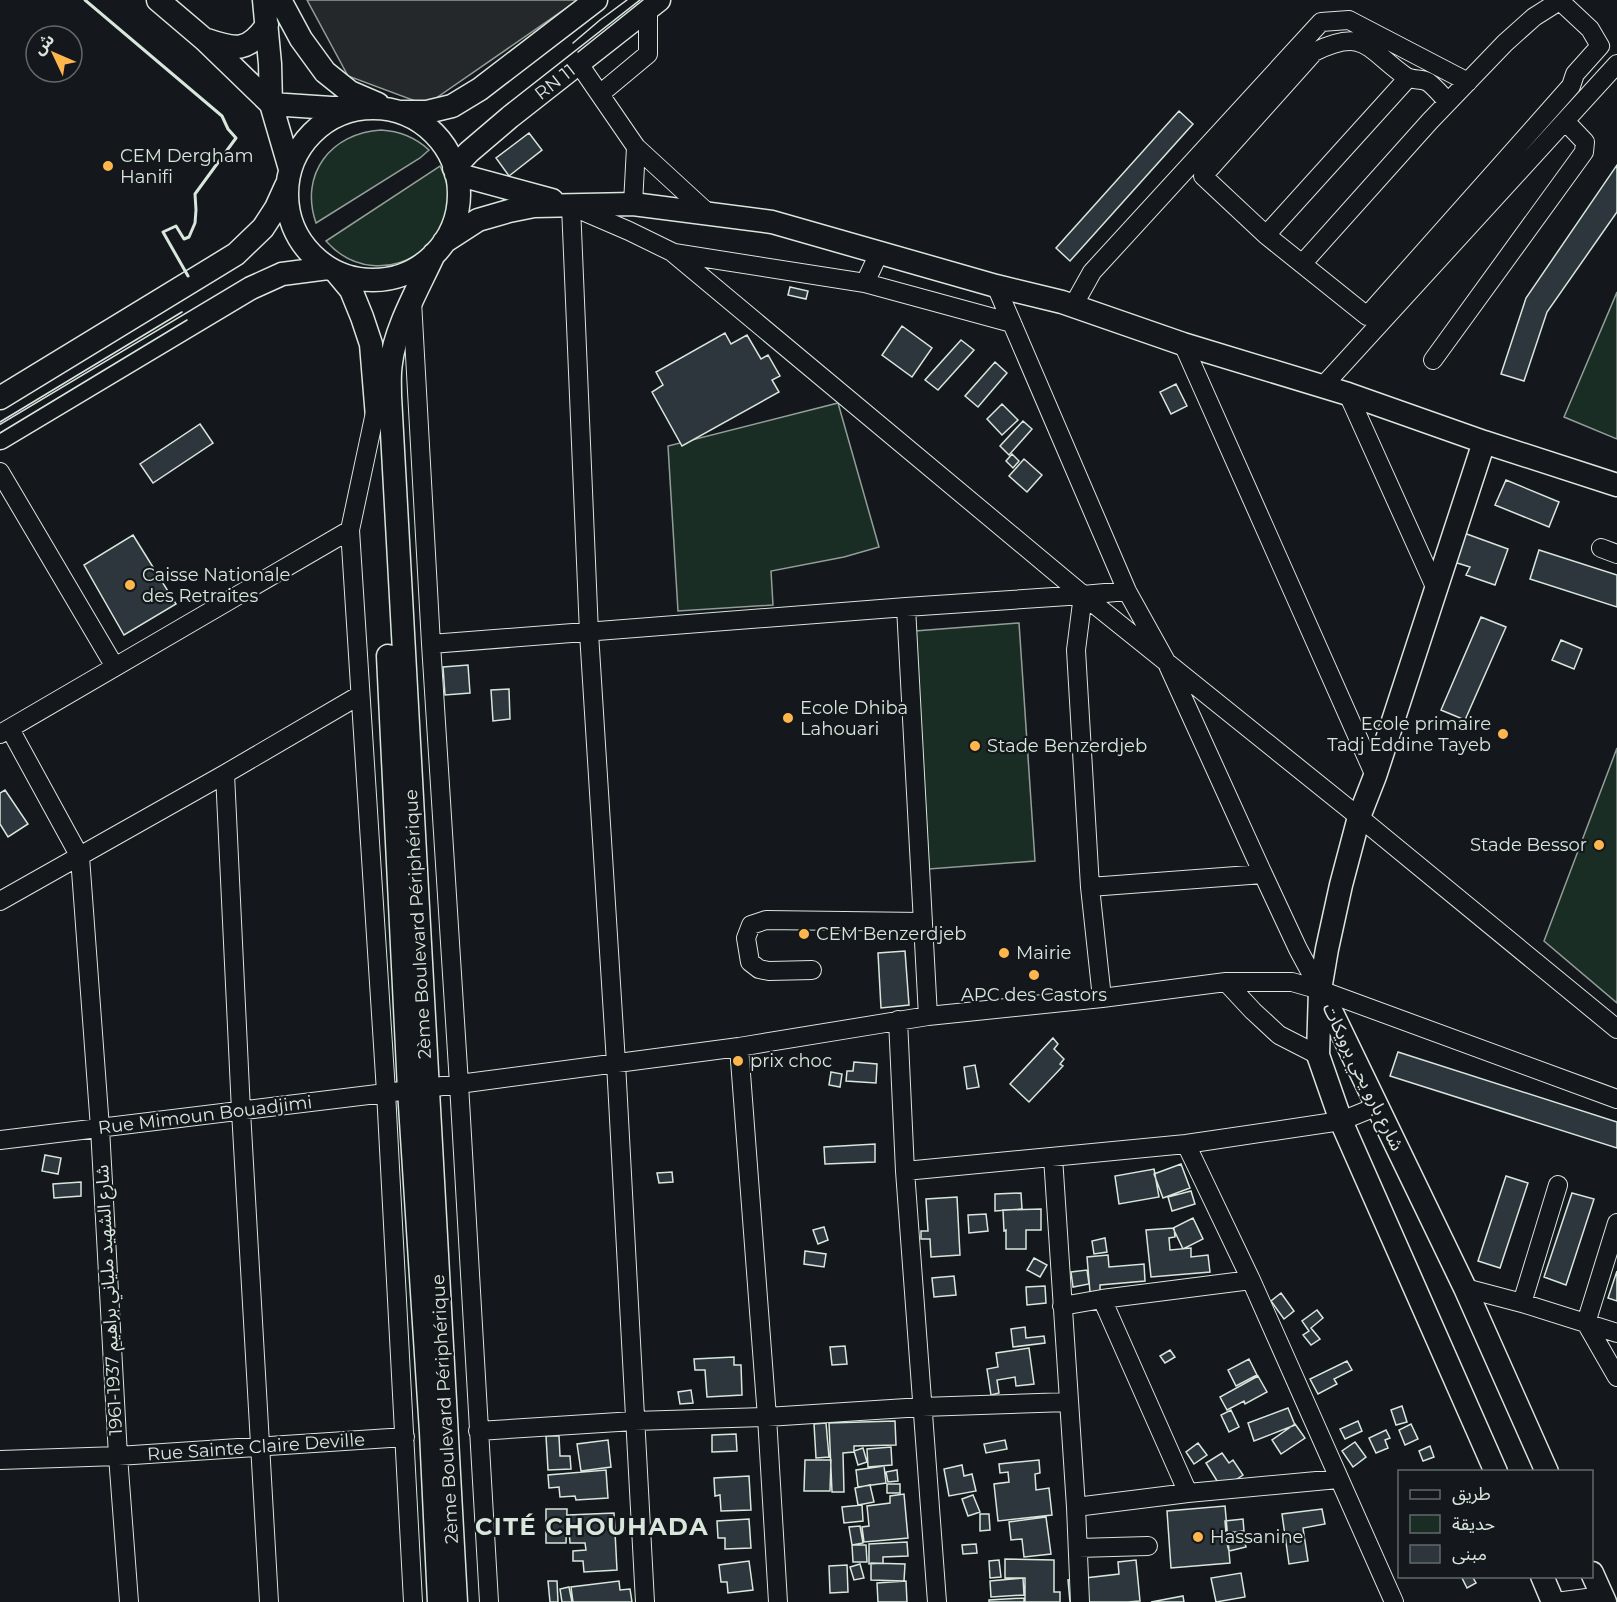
<svg xmlns="http://www.w3.org/2000/svg" width="1617" height="1602" viewBox="0 0 1617 1602" font-family="Montserrat,'Noto Sans Arabic',sans-serif">
<style>
.green{fill:#1a2d24;stroke:#939e99;stroke-width:1.5}
.parking{fill:#24282b;stroke:#939e99;stroke-width:1.5}
.building{fill:#2c363c;stroke:#d8e6dc;stroke-width:1.5}
.lines{fill:none;stroke-linecap:round;stroke-linejoin:round}
.minor-casing{stroke:#d8e6dc;stroke-width:20}
.major-casing{stroke:#d8e6dc;stroke-width:25}
.minor{stroke:#14181c;stroke-width:18}
.major{stroke:#14181c;stroke-width:22}
.tram{stroke:#d8e6dc;stroke-width:1.5}
.wall{stroke:#d8e6dc;stroke-width:3}
.poi-dot{fill:#ffb74d;stroke:#14181c;stroke-width:2}
.labels{text-anchor:middle;stroke-width:4.5;stroke-linejoin:round;paint-order:stroke}
.street-label{font-size:18px;fill:#d8e6dc;stroke:#14181c}
.poi-label{font-size:18px;fill:#d8e6dc;stroke:#14181c;text-anchor:start}
.district-label{font-size:24px;font-weight:bold;letter-spacing:1.5px;fill:#d8e6dc;stroke:#14181c}
</style>
<rect width="100%" height="100%" fill="#14181c"/>
<path class="green" d="M381 130C400 131 415 137 429 150L420 158 316 223C299 174 331 133 381 130Z
M440 166C478 238 381 303 326 241Z
M1617 292V439L1564 417Z
M838 403 879 547 844 557 771 571 773 605 678 611 668 446Z
M1019 623 1035 861 929 869 915 631Z
M1617 748V1003L1544 941Z"/>
<path class="parking" d="M307 0H578L426 105 348 76Z"/>
<path class="building" d="M1179 111 1193 124 1070 261 1056 248Z
M529 133 542 150 509 176 496 158Z
M1617 165V212L1547 312 1524 381 1501 374 1526 298Z
M790 287 808 291 806 299 788 295Z
M902 326 932 348 912 377 882 355Z
M725 333 731 344 747 335 761 359 768 355 780 376 772 380 779 392 682 446 652 392 663 385 656 372Z
M961 340 974 350 938 390 925 380Z
M995 362 1007 373 978 407 965 396Z
M1176 384 1187 406 1171 414 1160 392Z
M1002 404 1018 420 1002 435 987 419Z
M1023 421 1032 429 1009 455 1000 446Z
M200 424 213 443 153 483 140 464Z
M1012 454 1019 461 1013 468 1006 461Z
M1024 459 1042 475 1027 492 1009 476Z
M1506 480 1559 502 1549 527 1495 505Z
M1464 533 1508 549 1495 585 1466 575 1470 567 1454 562Z
M133 535 176 604 124 635 84 565Z
M1539 550 1617 575V607L1530 579Z
M1481 617 1506 627 1465 720 1441 710Z
M1561 640 1582 649 1574 669 1552 660Z
M468 665 470 693 445 695 443 667Z
M509 689 510 719 493 721 491 690Z
M5 790 28 824 8 837 0 824V793Z
M905 951 909 1005 881 1008 878 953Z
M1053 1038 1058 1044 1054 1049 1064 1059 1060 1064 1063 1066 1029 1102 1010 1084Z
M1398 1052 1617 1122V1148L1390 1076Z
M854 1062 877 1064 876 1083 846 1081 847 1071H853Z
M975 1065 979 1087 967 1089 964 1067Z
M831 1072 842 1074 840 1087 829 1085Z
M875 1144V1162L825 1164 824 1147Z
M45 1155 61 1158 58 1174 42 1171Z
M1181 1164 1190 1188 1163 1198 1154 1174Z
M1154 1169 1159 1197 1119 1204 1115 1176Z
M672 1172 673 1182 659 1183 657 1173Z
M1506 1176 1528 1183 1500 1268 1478 1261Z
M81 1182V1196L54 1198 53 1184Z
M1191 1191 1195 1204 1172 1211 1168 1197Z
M1021 1193 1022 1209 995 1211V1194Z
M1572 1193 1594 1199 1566 1285 1544 1277Z
M957 1197 960 1255 931 1257 930 1239H921V1231H928L926 1199Z
M1041 1209V1230H1026V1249H1006V1230L1004 1231 1003 1210Z
M986 1214 988 1231 969 1233 968 1215Z
M1193 1218 1203 1239 1183 1249 1173 1228Z
M824 1227 828 1240 818 1244 813 1230Z
M1174 1228 1175 1237 1169 1238 1170 1250 1191 1248V1257L1208 1255 1210 1272 1151 1277 1146 1230Z
M1105 1238 1107 1252 1094 1254 1092 1241Z
M805 1251 826 1254 824 1267 804 1264Z
M1108 1255 1109 1267 1144 1264 1145 1281 1100 1285V1291L1090 1292 1087 1257Z
M1034 1258 1047 1265 1040 1277 1027 1270Z
M1087 1270 1089 1284 1073 1287 1071 1272Z
M1617 1271V1301L1608 1298Z
M954 1276 956 1295 934 1297 932 1278Z
M1045 1286 1046 1303 1027 1305 1026 1287Z
M1281 1293 1294 1311 1284 1319 1271 1301Z
M1317 1310 1323 1318 1311 1328 1320 1339 1311 1345 1303 1335 1309 1331 1302 1321Z
M1025 1327 1026 1338 1044 1336 1045 1343 1013 1347 1011 1329Z
M845 1346 847 1364 832 1365 830 1347Z
M1029 1348 1034 1384 1016 1386 1015 1377 997 1380 999 1393 991 1395 987 1369 998 1367 996 1353Z
M1170 1350 1175 1357 1165 1363 1160 1356Z
M734 1357V1365H741L742 1395 707 1397 705 1370H695L694 1359Z
M1249 1359 1257 1375 1236 1386 1228 1370Z
M1347 1361 1352 1370 1334 1379 1337 1384 1318 1394 1310 1379Z
M1258 1376 1267 1392 1245 1404 1244 1401 1227 1410 1220 1397Z
M691 1390 693 1403 680 1404 678 1392Z
M1402 1406 1407 1422 1396 1425 1391 1410Z
M1288 1408 1295 1425 1254 1441 1248 1423Z
M1231 1410 1239 1427 1229 1432 1221 1415Z
M895 1421 896 1445 854 1446V1452L843 1453 844 1492H832L829 1423Z
M1358 1421 1362 1431 1345 1439 1340 1429Z
M826 1423 829 1457 816 1458 814 1424Z
M1295 1424 1305 1438 1281 1454 1272 1440Z
M1411 1424 1418 1439 1405 1445 1399 1430Z
M1386 1430 1390 1438 1385 1440 1388 1448 1376 1453 1369 1438Z
M736 1434 737 1451 712 1452V1435Z
M546 1436H559L560 1456H570L571 1469 548 1470Z
M608 1440 611 1467 581 1471 577 1444Z
M1005 1440 1007 1449 986 1453 984 1444Z
M1355 1442 1366 1457 1353 1467 1342 1451Z
M1198 1443 1207 1455 1194 1464 1186 1452Z
M1430 1446 1434 1457 1423 1461 1419 1451Z
M891 1447 892 1465 868 1467 867 1449Z
M863 1448 867 1462 858 1465 854 1451Z
M1222 1453 1229 1463 1233 1460 1243 1475 1222 1489 1206 1463Z
M805 1460H831L830 1491H804Z
M1039 1460 1040 1473 1035 1474 1036 1490 1049 1488 1052 1515 998 1521 994 1484 1009 1482 1008 1472 1000 1473 999 1464Z
M962 1465 964 1476 972 1474 976 1491 949 1496 944 1469Z
M884 1466 886 1483 858 1487 856 1470Z
M606 1470 608 1498 576 1500 575 1496 560 1497 559 1487 549 1488 548 1475Z
M897 1470 898 1481 888 1482 886 1472Z
M749 1476 751 1510 721 1511 720 1495 715 1496 714 1478Z
M887 1484H900V1493H887Z
M870 1485 874 1502 858 1505 855 1488Z
M904 1494 908 1538 864 1542 862 1527 869 1526 867 1506 890 1503V1496Z
M973 1495 980 1512 968 1516 962 1499Z
M862 1505 863 1521 844 1523 842 1507Z
M1225 1506 1230 1563 1171 1568 1167 1511Z
M546 1509H567L566 1543H546Z
M1322 1509 1325 1524 1303 1528 1308 1561 1289 1564 1282 1514Z
M614 1513 617 1570 584 1572 583 1561H573V1551L586 1550 585 1543H570L568 1515Z
M980 1514H989L990 1530 980 1531Z
M1046 1517 1051 1554 1024 1557 1022 1539 1011 1540 1009 1522Z
M749 1519 751 1548 725 1549V1538H718L717 1521Z
M1243 1519 1244 1531 1226 1533 1225 1521Z
M860 1526 863 1543 852 1545 849 1527Z
M1242 1531 1246 1547 1229 1551 1225 1536Z
M907 1542 908 1556 883 1557V1563L869 1564V1544Z
M976 1544 977 1553 963 1554 962 1545Z
M852 1545H866L867 1562H853Z
M1005 1559 1054 1560V1592H1060V1602H1025V1578H1005Z
M999 1560 1001 1577 990 1578 989 1561Z
M1136 1560 1140 1601 1128 1602H1070L1068 1580 1119 1574 1118 1562Z
M749 1561 753 1590 728 1593 727 1582H721L719 1565Z
M871 1563 905 1564 904 1581 871 1580Z
M860 1564 864 1578 854 1580 850 1567Z
M847 1565 848 1592 830 1593 829 1566Z
M1241 1573 1245 1597 1216 1602 1211 1578Z
M1461 1576H1472L1476 1583 1467 1588Z
M1023 1578 1024 1595 991 1597 990 1581Z
M548 1581H557L558 1602H550Z
M619 1581 620 1590 630 1589 632 1602H573L571 1587Z
M906 1581 907 1602H878L877 1583Z
M569 1587 572 1602H562L560 1589Z
M1183 1596 1184 1602H1151Z
M1024 1598V1602H989V1600Z"/>
<g class="lines">
<defs>
<path id="minor" d="M579 64 636 147
M600 94 648 54V9
M1448 102C1442 96 1435 87 1428 82 1421 78 1412 81 1405 76 1367 49 1365 27 1314 52L1203 176 1266 235 1367 316 1571 86 1575 74 1600 46 1590 29 1560 1
M633 204 636 147 710 215
M1266 235 1408 78
M674 253 865 283 879 253
M1302 264 1430 121 1505 43 1534 17 1561 0
M865 283 1012 323
M996 286 1127 591 1167 663 1263 874 1298 949 1320 990 1617 1099
M412 301 431 644 459 1084 489 1602
M1073 306 1092 272 1321 22 1349 20 1468 82
M1183 344 1375 776
M1433 360 1584 152 1585 142 1565 121
M1323 386 1617 64
M1348 394 1436 589
M376 408 350 530 386 1092 413 1602
M0 472 115 667
M1601 548 1617 554
M1083 595 1076 650 1090 887 1102 998
M906 607 928 1016
M431 644 906 607 1083 595 1127 591
M10 729 80 857 100 1128 118 1456 129 1602
M0 734 350 530
M225 774 241 1111 269 1602
M1090 887 1263 874
M0 901 225 774 360 695
M812 970 769 971 759 969 750 962 746 938 751 925 766 920 922 922
M1226 982 1253 1011 1279 1035 1318 1055
M898 1020 905 1171 937 1602
M739 1047 767 1417 778 1602
M0 1140 459 1084 739 1047 928 1016 1102 998 1226 982H1292L1320 990
M1186 1144 1251 1280 1394 1602
M1053 1157 1076 1507 1080 1602
M905 1171 1186 1144 1341 1121 1378 1106
M1617 1223 1586 1323 1617 1377
M1465 1288 1522 1303 1617 1333
M1102 1299 1188 1493
M1522 1303 1558 1185
M1062 1306 1102 1299 1251 1280
M478 1431 634 1421 767 1417 922 1407 1068 1402
M0 1460 118 1456 405 1437
M1076 1507 1188 1493 1338 1479
M1078 1548 1148 1546
M645 1602 616 1063 589 633 571 206 629 231 672 252 1083 595 1359 817 1617 1029
M1556 1602 1602 1596"/>
<path id="major" d="M158 0 205 40 271 104 331 108H351
M264 0 270 64 271 104 290 169
M280 0 301 39 325 72 350 92 378 104
M207 40C236 50 248 52 267 25
M287 194a86 86 0 1 1 172 0a86 86 0 1 1-172 0Z
M402 112H427L452 106 480 89 596 0
M454 168 469 152 510 117 659 0
M456 174 552 200
M444 242 478 220 509 211 534 206 633 204 772 222 996 286 1062 302 1183 344 1348 394 1484 442 1617 485
M434 254C419 287 395 328 391 363 389 374 390 385 390 396L456 1602
M336 272 351 290 362 317 371 344 377 417
M0 398 236 254 263 228 276 208 286 186
M0 438 251 288 282 274 328 268
M1484 442 1375 776 1359 817 1341 885 1327 949 1320 990 1318 1055 1341 1121 1496 1472
M388 656 409 1090 431 1432 439 1602
M1322 992 1465 1288 1547 1472
M1592 1573 1605 1602
M1542 1576 1553 1602"/>
</defs>
<use href="#minor" class="minor-casing"/>
<use href="#major" class="major-casing"/>
<use href="#minor" class="minor"/>
<use href="#major" class="major"/>
<path class="tram" d="M573 43 600 20 627 0
M578 52 643 0
M0 422 182 312
M0 433 187 320"/>
<path class="wall" d="M85 0 222 116 228 129 236 138 195 194 196 210 195 223 189 237 184 239 176 226 163 232 188 276"/>
</g>
<g class="poi-dot">
<circle cx="108" cy="166" r="6"/>
<circle cx="130" cy="585" r="6"/>
<circle cx="788" cy="718" r="6"/>
<circle cx="1503" cy="734" r="6"/>
<circle cx="975" cy="746" r="6"/>
<circle cx="1599" cy="845" r="6"/>
<circle cx="804" cy="934" r="6"/>
<circle cx="1004" cy="953" r="6"/>
<circle cx="1034" cy="975" r="6"/>
<circle cx="738" cy="1061" r="6"/>
<circle cx="1198" cy="1537" r="6"/>
</g>
<g class="labels">
<g class="street-label">
<text transform="translate(555 82) rotate(-38)" y="6">RN 11</text>
<text transform="translate(418 924) rotate(-93)" y="6">2ème Boulevard Périphérique</text>
<text transform="translate(1363 1077) rotate(64)" y="6">شارع بارو يحي برويكات</text>
<text transform="translate(205 1115) rotate(-7)" y="6">Rue Mimoun Bouadjimi</text>
<text transform="translate(109 1300) rotate(-93)" y="6">شارع الشهيد ملياني براهيم 1937-1961</text>
<text transform="translate(445 1409) rotate(-93)" y="6">2ème Boulevard Périphérique</text>
<text transform="translate(256 1447) rotate(-4)" y="6">Rue Sainte Claire Deville</text>
</g>
<g class="poi-label">
<text x="120" y="162">CEM Dergham<tspan x="120" dy="21">Hanifi</tspan></text>
<text x="142" y="581">Caisse Nationale<tspan x="142" dy="21">des Retraites</tspan></text>
<text x="800" y="714">Ecole Dhiba<tspan x="800" dy="21">Lahouari</tspan></text>
<text x="1491" y="730" text-anchor="end">Ecole primaire<tspan x="1491" dy="21">Tadj Eddine Tayeb</tspan></text>
<text x="987" y="752">Stade Benzerdjeb</text>
<text x="1587" y="851" text-anchor="end">Stade Bessor</text>
<text x="816" y="940">CEM Benzerdjeb</text>
<text x="1016" y="959">Mairie</text>
<text x="1034" y="1001" text-anchor="middle">APC des Castors</text>
<text x="750" y="1067">prix choc</text>
<text x="1210" y="1543">Hassanine</text>
</g>
<g class="district-label">
<text x="592" y="1535">CITÉ CHOUHADA</text>
</g>
</g>
<rect x="1398" y="1470" width="195" height="108" fill="#14181c" stroke="#626a69" stroke-width="1.5"/>
<rect x="1410" y="1490" width="30" height="9" fill="#14181c" stroke="#626a69" stroke-width="1.5"/>
<text x="1452" y="1500" font-size="18" fill="#d8e6dc">طريق</text>
<rect x="1410" y="1515" width="30" height="18" fill="#1a2d24" stroke="#626a69" stroke-width="1.5"/>
<text x="1452" y="1530" font-size="18" fill="#d8e6dc">حديقة</text>
<rect x="1410" y="1545" width="30" height="18" fill="#2c363c" stroke="#626a69" stroke-width="1.5"/>
<text x="1452" y="1560" font-size="18" fill="#d8e6dc">مبنى</text>
<g transform="translate(54 54) rotate(314)"><circle r="28" fill="#14181c" stroke="#626a69" stroke-width="1.5"/>
<path d="M0-4.5L10 22L0 15L-10 22Z" fill="#ffb74d"/>
<text y="-9" font-size="16" font-weight="bold" text-anchor="middle" fill="#d8e6dc">ش</text>
</g>
</svg>
